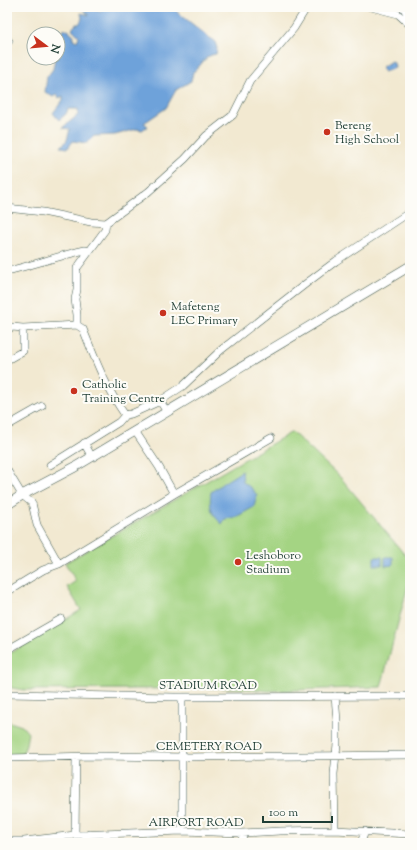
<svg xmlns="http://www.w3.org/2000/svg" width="417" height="850" viewBox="0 0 417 850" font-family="'Sorts Mill Goudy',serif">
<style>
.green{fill:#a4d483;stroke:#62885c}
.water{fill:#6ea2da;stroke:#467087}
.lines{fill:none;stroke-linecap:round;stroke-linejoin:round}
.minor-casing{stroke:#3f574c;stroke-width:8}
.major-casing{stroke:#3f574c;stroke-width:10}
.minor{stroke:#fff;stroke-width:7}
.major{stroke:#fff;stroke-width:9}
.poi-dot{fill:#c8321e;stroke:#fdfcf7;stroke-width:1.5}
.labels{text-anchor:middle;stroke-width:4;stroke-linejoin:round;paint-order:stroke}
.poi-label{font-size:12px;fill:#1f3d34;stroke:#fdfcf7;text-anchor:start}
.street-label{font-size:12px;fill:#1f3d34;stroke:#fdfcf7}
</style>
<rect width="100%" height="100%" fill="#fdfcf7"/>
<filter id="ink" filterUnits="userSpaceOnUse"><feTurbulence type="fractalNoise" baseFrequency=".025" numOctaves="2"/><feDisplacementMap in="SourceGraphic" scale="8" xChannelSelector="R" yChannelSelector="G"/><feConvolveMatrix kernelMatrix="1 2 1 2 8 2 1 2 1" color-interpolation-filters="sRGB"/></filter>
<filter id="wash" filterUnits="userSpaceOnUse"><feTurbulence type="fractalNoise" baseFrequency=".012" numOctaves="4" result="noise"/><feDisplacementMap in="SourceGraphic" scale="16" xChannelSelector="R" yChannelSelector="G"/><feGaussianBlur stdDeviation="0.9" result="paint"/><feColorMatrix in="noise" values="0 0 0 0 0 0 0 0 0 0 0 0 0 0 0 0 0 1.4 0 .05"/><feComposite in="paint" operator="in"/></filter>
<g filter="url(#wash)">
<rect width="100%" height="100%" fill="#f2e9d1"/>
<path class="green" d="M292 432 341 478 410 561V578L381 687 268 691 235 688 23 690 7 687V655L81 610 67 587 76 581 65 563Z
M7 721 22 726 28 733 26 744 22 756H7Z"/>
<path class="water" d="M80 7H91L101 11 104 7H171L215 42 217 48 216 54C204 55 202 66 193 72L191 81 176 90 166 108 144 123 148 126 142 130 137 129 115 135 94 136 87 143 73 141 68 148 61 147 67 140 70 129 62 128 78 115V109H68L66 114 59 120 53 113 63 100V96L59 98 57 94 53 97 45 92 47 77 53 69 55 58H58L57 34 62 32 63 29 68 30 74 35 73 39 77 41 79 36 72 29 76 24H79L82 19 81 13 89 15Z
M391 61 394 63 395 68 384 72 382 67Z
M242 471 243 482 251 488 257 495 254 507 236 517 225 519 222 524C211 514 209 507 211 492L223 483Z
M374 557H382V565H374Z
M385 557H393V565L385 566Z"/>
</g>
<g filter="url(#ink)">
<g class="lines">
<defs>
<path id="minor" d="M371 7 398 14 410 25
M403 7 410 18
M7 43 9 41
M7 208 43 212 91 222 106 223 148 192 185 159 206 136 233 115 250 81 294 28 307 7
M7 271C34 265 58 256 85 250L89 251
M77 325V315L75 299 77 290V268L105 230 106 223
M7 330 12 327 23 328 77 325 83 329C95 359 106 388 125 415L131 414 160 401
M7 360 23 351V328
M167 412 160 401 183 386 221 350 308 282 336 261 410 212
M7 426 42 406
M135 431 159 467 174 494
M84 443 92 457
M50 465 119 422 125 415
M7 470 22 495 32 503 37 525 59 564
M7 592 43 570 59 564 174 494 271 438
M7 650 61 619
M7 694 174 697 410 696
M182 697V831
M7 758 94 756 183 757 410 755
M335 830 334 774 337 744V721L335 696
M242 833 243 843
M89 834V843
M75 835 76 757
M7 841H24L75 835 182 831 242 833 280 831 335 830 410 834
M361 843 365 831"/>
<path id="major" d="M7 505 22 495 75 467 410 266"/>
</defs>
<use href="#minor" class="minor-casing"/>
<use href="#major" class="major-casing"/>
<use href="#minor" class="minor"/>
<use href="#major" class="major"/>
</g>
</g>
<g class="poi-dot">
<circle cx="327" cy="132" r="4"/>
<circle cx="163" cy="313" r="4"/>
<circle cx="74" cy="391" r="4"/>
<circle cx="238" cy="562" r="4"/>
</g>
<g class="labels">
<g class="poi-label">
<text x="335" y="129">Bereng<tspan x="335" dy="14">High School</tspan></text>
<text x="171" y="310">Mafeteng<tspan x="171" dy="14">LEC Primary</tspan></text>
<text x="82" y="388">Catholic<tspan x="82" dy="14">Training Centre</tspan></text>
<text x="246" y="559">Leshoboro<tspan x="246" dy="14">Stadium</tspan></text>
</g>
<g class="street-label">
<text x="208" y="689">STADIUM ROAD</text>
<text x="209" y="750">CEMETERY ROAD</text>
<text x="196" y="826">AIRPORT ROAD</text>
</g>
</g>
<rect width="417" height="850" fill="none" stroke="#fdfcf7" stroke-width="24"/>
<g transform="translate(46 46) rotate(106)"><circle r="19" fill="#fdfcf7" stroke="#a4b0a9"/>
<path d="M0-3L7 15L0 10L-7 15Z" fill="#c8321e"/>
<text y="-6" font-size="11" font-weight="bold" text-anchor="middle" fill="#1f3d34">N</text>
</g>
<path d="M263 816v6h69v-6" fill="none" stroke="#1f3d34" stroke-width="2"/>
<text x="269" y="816" font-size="12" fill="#1f3d34" stroke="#fdfcf7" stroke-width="3" paint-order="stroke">100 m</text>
</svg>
